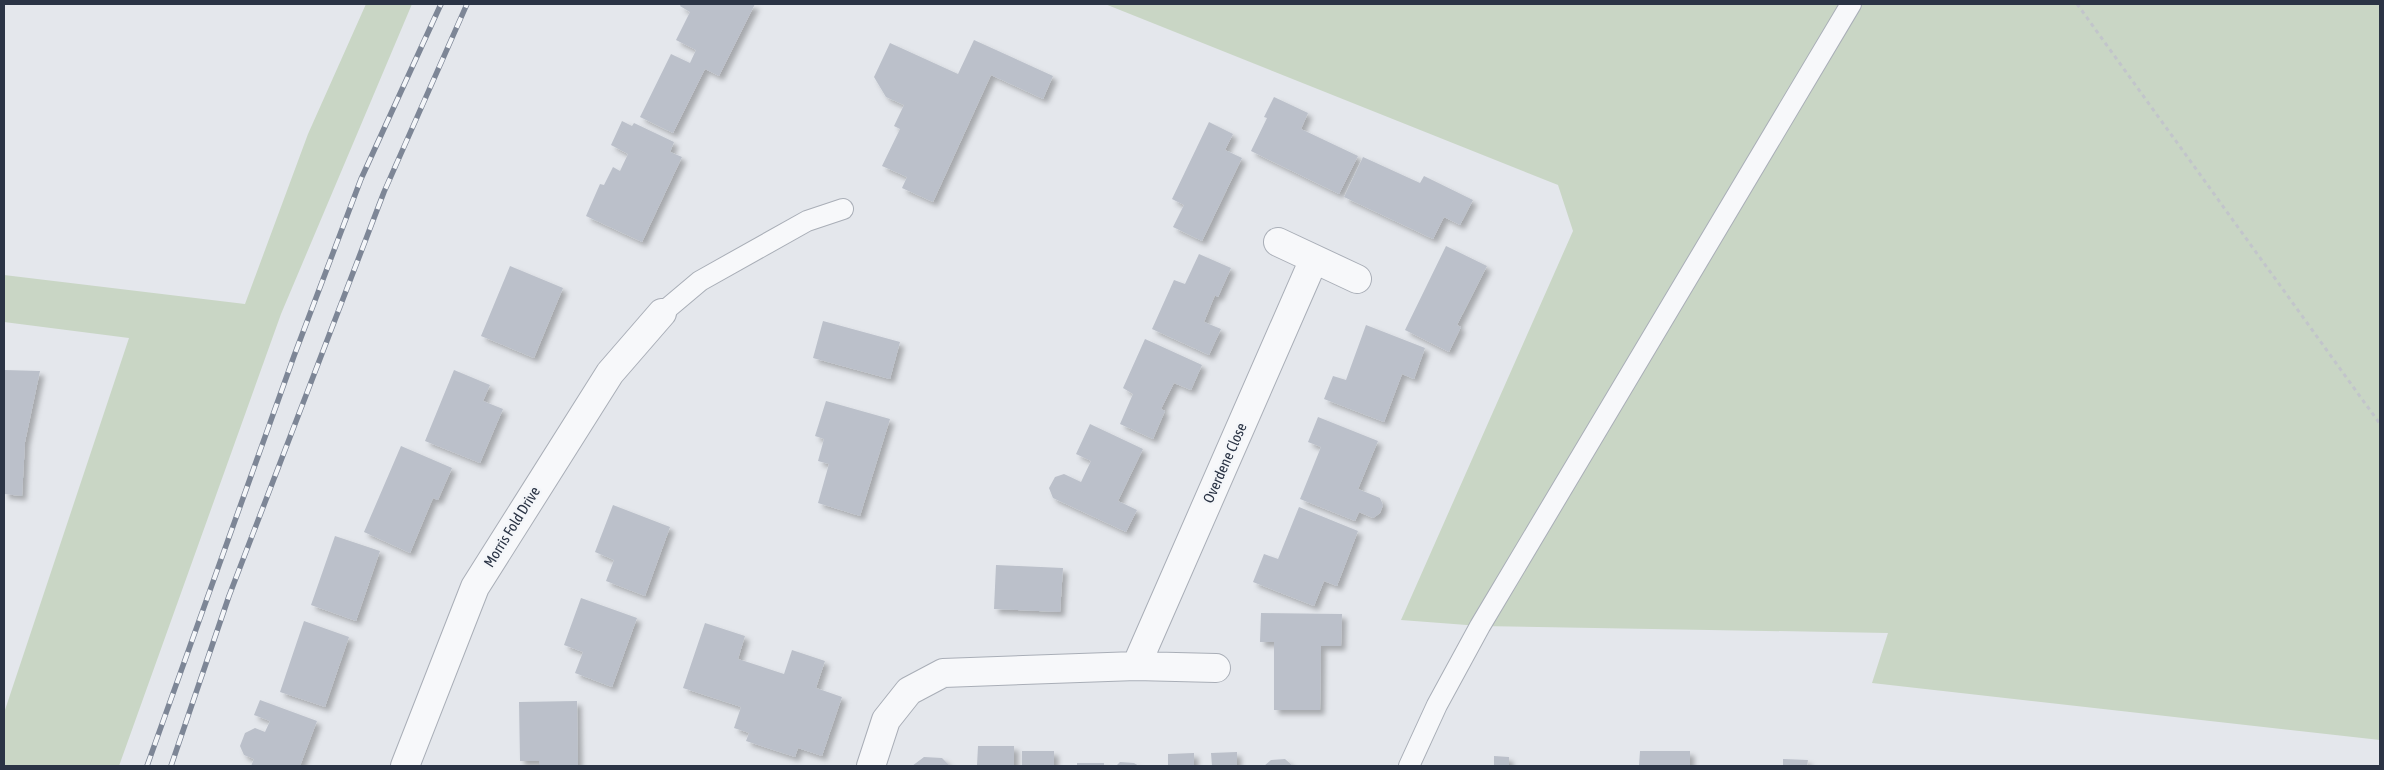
<svg xmlns="http://www.w3.org/2000/svg" width="2384" height="770" viewBox="0 0 2384 770" font-family="'Asap Condensed',sans-serif">
<style>
.green{fill:#c9d6c5}
.building{fill:#bbc0ca;filter:url(#shadow)}
.lines{fill:none;stroke-linecap:round;stroke-linejoin:round}
.service-casing{stroke:#a9aeb7;stroke-width:22}
.minor-casing{stroke:#a9aeb7;stroke-width:30}
.path{stroke:#c2c5cb;stroke-width:3;stroke-dasharray:4 4;stroke-linecap:butt}
.service{stroke:#f7f8fa;stroke-width:20}
.minor{stroke:#f7f8fa;stroke-width:28}
.rail-casing{stroke:#7d8696;stroke-width:5.5}
.rail{stroke:#f4f6f9;stroke-width:4;stroke-dasharray:11;stroke-linecap:butt}
.labels{text-anchor:middle;stroke-width:5;stroke-linejoin:round;paint-order:stroke}
.street-label{font-size:15px;fill:#2b3445;stroke:#f4f6f9}
</style>
<defs>
<filter id="shadow"><feDropShadow dx="4.5" dy="4.5" stdDeviation="2.5" flood-color="#0004"/></filter>
</defs>
<rect width="100%" height="100%" fill="#e4e7ec"/>
<path class="green" d="M366 4H412L281 314 119 766H4V713L129 338 4 322V275L245 304 308 134Z
M1105 4H2380V740L1872 683 1888 633 1480 626 1401 620 1573 231 1558 185Z"/>
<path class="building" d="M681 4H755L719 76 705 69 673 133 640 117 671 54 690 63 696 50 676 40 690 12 680 6Z
M974 40 1053 76 1043 99 991 75 933 202 902 188 907 177 882 166 900 129 894 126 904 105 886 97 874 77 890 43 958 74Z
M1274 97 1308 113 1301 129 1358 156 1339 194 1251 151 1267 118 1264 117Z
M622 121 632 126 634 123 674 142 670 152 682 157 642 242 586 216 600 184 604 185 613 167 620 171 628 154 611 145Z
M1209 122 1233 134 1225 150 1242 158 1202 241 1173 227 1184 205 1172 199Z
M1363 157 1420 183 1424 176 1473 200 1460 225 1444 217 1433 239 1344 197Z
M1446 246 1487 266 1457 325 1461 327 1449 352 1405 330Z
M1199 254 1231 268 1218 297 1215 295 1204 322 1221 329 1209 355 1152 329 1174 280 1185 284Z
M510 266 563 288 534 358 481 336Z
M823 321 900 342 890 379 813 358Z
M1366 325 1425 348 1414 379 1402 374 1384 422 1324 399 1333 376 1346 380Z
M1145 339 1202 365 1191 390 1174 383 1161 409 1165 411 1153 439 1120 424 1133 394 1123 388Z
M4 370 40 371 25 442 22 496 4 494Z
M454 370 490 385 483 401 503 409 480 463 425 441Z
M826 401 890 419 860 516 818 503 829 464 818 461 824 439 815 436Z
M1318 417 1378 441 1358 489 1380 498 1383 505 1380 513 1373 518 1359 512 1355 521 1300 499 1321 447 1308 442Z
M1090 424 1143 449 1118 501 1137 510 1126 532 1053 498 1049 488 1055 477 1064 474 1081 482 1091 461 1076 454Z
M401 446 452 468 438 500 433 498 410 553 364 532Z
M613 505 670 527 645 596 606 581 614 560 595 552Z
M1299 507 1358 531 1337 586 1324 581 1314 606 1253 582 1264 554 1278 559Z
M335 536 380 551 356 621 311 605Z
M996 565 1063 568 1060 612 994 609Z
M581 598 637 618 612 687 575 673 583 652 564 645Z
M1261 613 1342 614 1341 646H1321L1320 710H1274V642H1260Z
M304 621 349 637 325 707 280 692Z
M705 623 745 636 738 659 784 674 792 650 825 661 816 688 842 697 822 756 798 748 795 757 746 741 749 733 734 728 741 707 683 688Z
M260 700 317 721 300 766H251L254 759 244 755 240 746 245 733 255 728 265 732 270 721 254 715Z
M577 701 578 766H539V761H520L519 702Z
M978 746H1014V766H977Z
M1022 751H1054V766H1022Z
M1640 751H1690V766H1639Z
M1237 752V766H1212L1211 753Z
M1194 753V766H1168V754Z
M1494 756 1509 757V766H1494Z
M924 757 942 758 950 766H912Z
M1285 759 1293 766H1264L1271 760Z
M1783 759 1808 760 1807 766H1783Z
M1120 762 1134 763 1139 766H1116Z
M1077 763H1104V766H1077Z"/>
<g class="lines">
<defs>
<path id="service" d="M662 313 700 281 807 221 843 209
M1409 766 1437 705 1480 626 1851 4"/>
<path id="minor" d="M1278 242 1357 279
M1136 666 1314 259
M405 766 475 587 610 373 662 313
M871 766 886 720 909 691 943 673 1136 666 1216 668"/>
</defs>
<use href="#service" class="service-casing"/>
<use href="#minor" class="minor-casing"/>
<path class="path" d="M2077 4 2380 424"/>
<use href="#service" class="service"/>
<use href="#minor" class="minor"/>
<defs>
<path id="rail" d="M147 766 294 356 361 179 441 4
M171 766 229 596 384 192 467 4"/>
</defs>
<use href="#rail" class="rail-casing"/>
<use href="#rail" class="rail"/>
</g>
<g class="labels">
<g class="street-label">
<text transform="translate(1225 463) rotate(-66)" y="5">Overdene Close</text>
<text transform="translate(512 527) rotate(-58)" y="5">Morris Fold Drive</text>
</g>
</g>
<rect width="2384" height="770" fill="none" stroke="#2b3445" stroke-width="10"/>
</svg>
